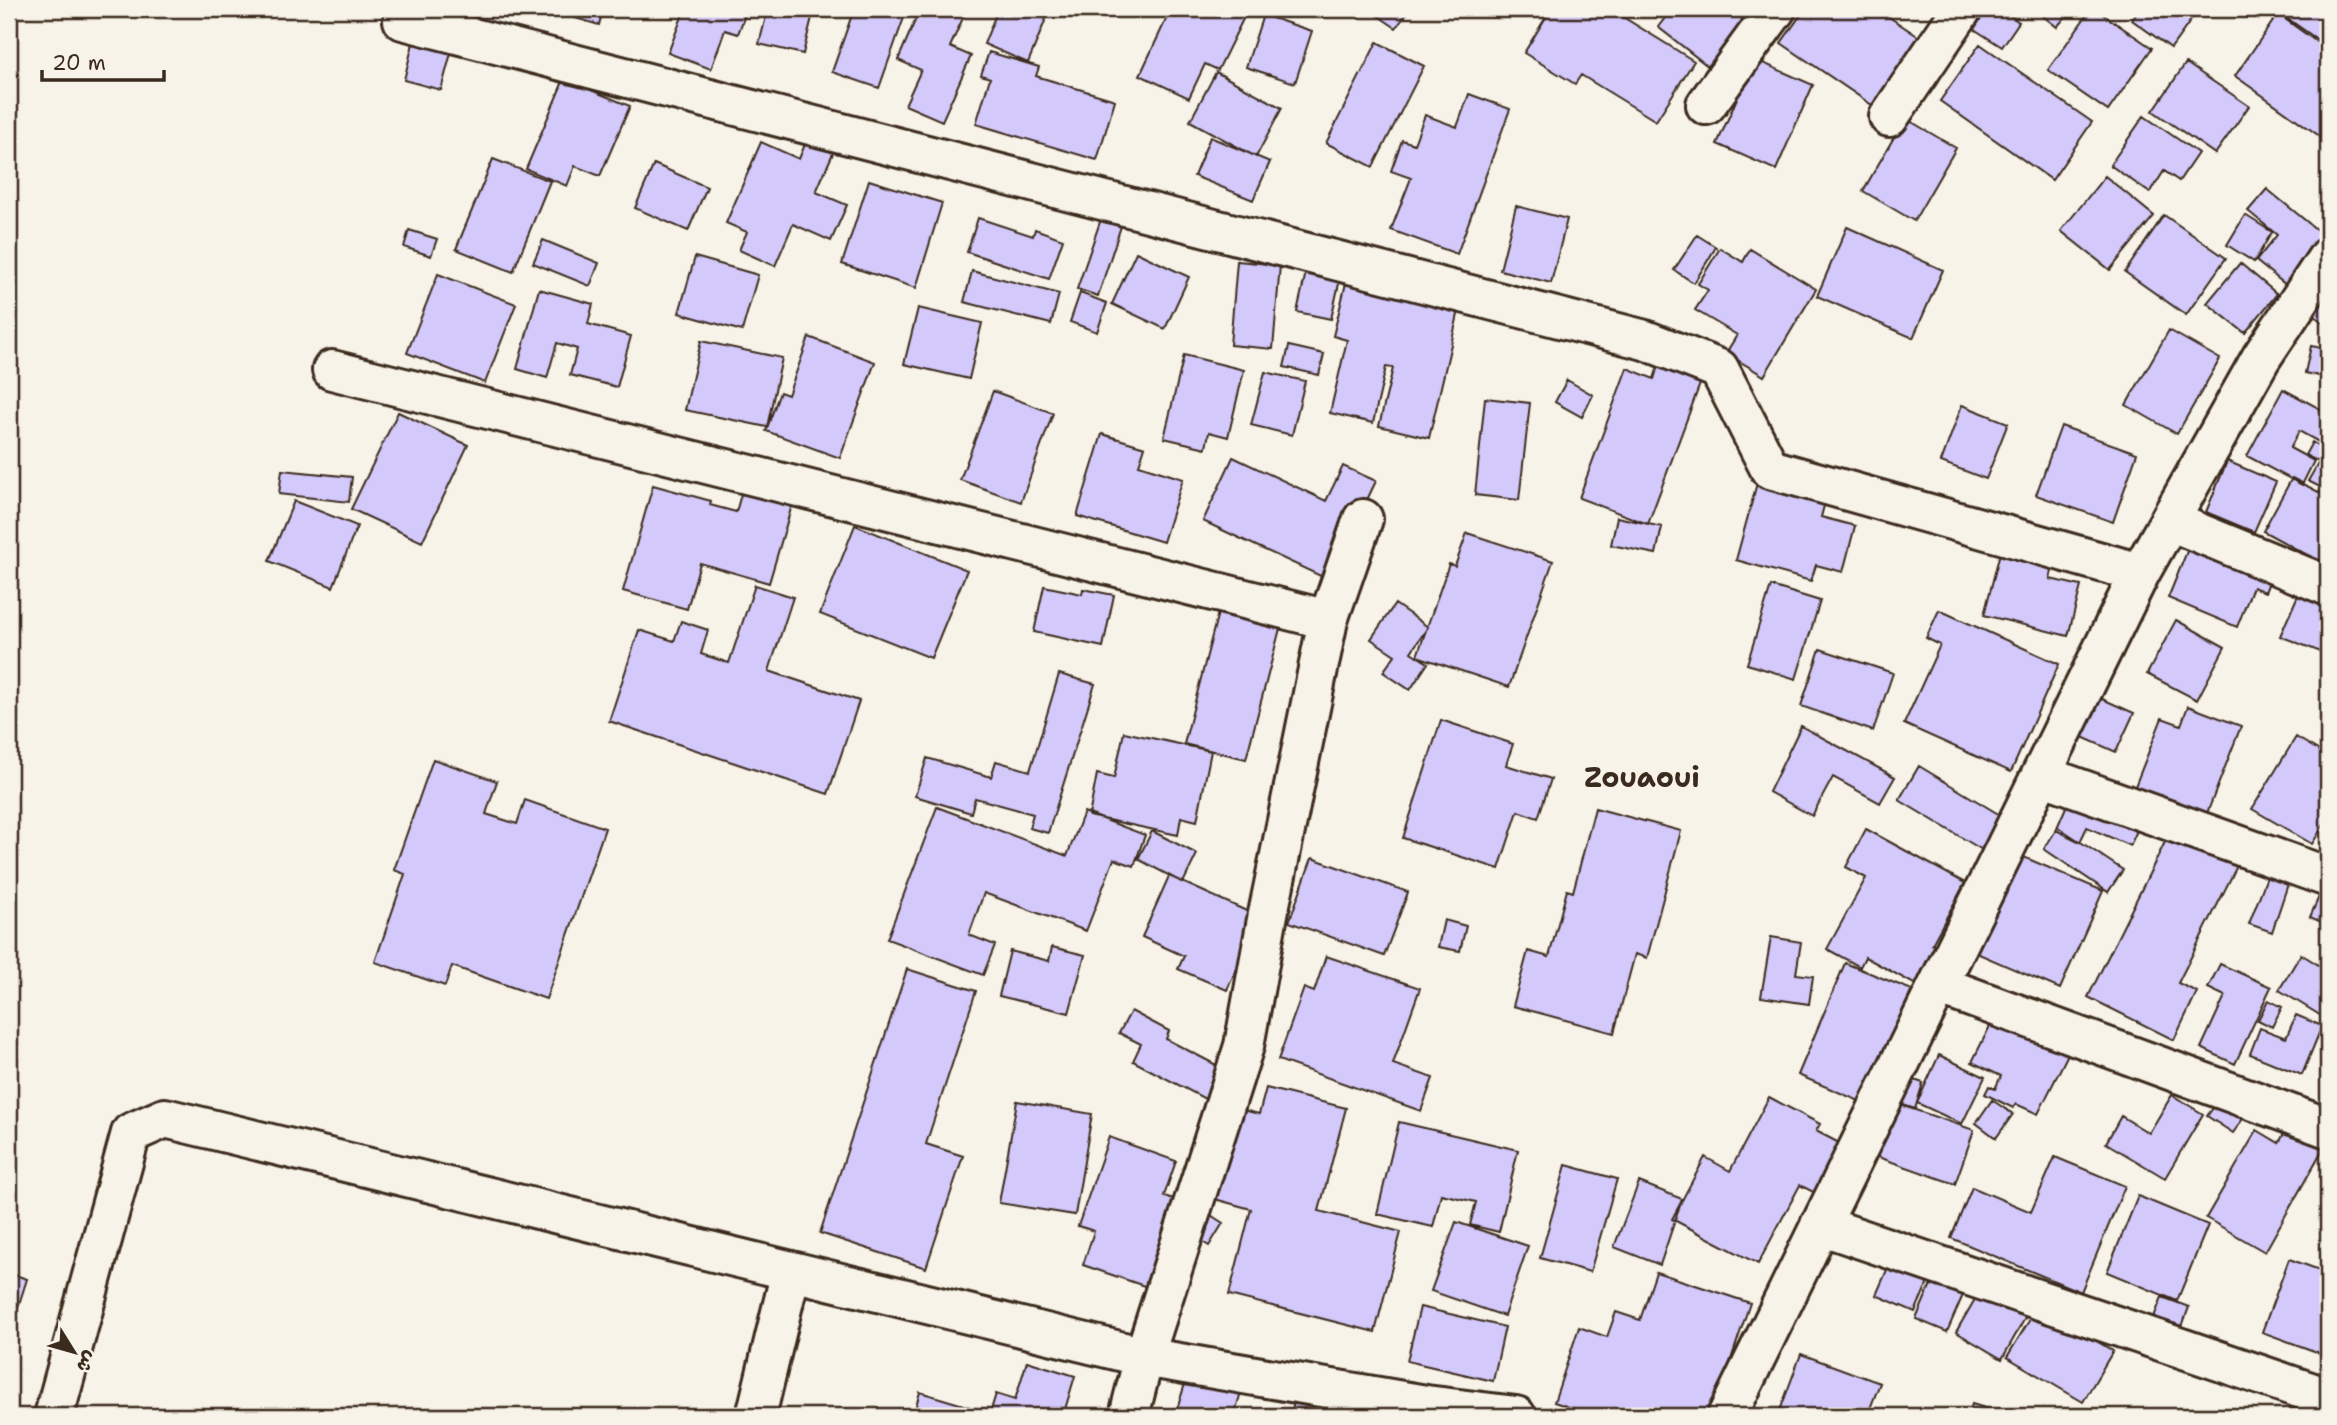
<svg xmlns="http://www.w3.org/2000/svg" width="2337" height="1425" viewBox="0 0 2337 1425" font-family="'Shantell Sans','Playpen Sans Arabic',sans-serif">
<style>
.building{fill:#d3c9fb;stroke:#3b2a1e;stroke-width:2}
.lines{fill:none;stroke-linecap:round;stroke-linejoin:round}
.street-casing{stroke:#3b2a1e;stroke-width:44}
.street{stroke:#f7f3e8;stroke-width:38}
.labels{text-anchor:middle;stroke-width:6;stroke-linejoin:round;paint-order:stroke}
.quarter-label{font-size:28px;font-weight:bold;fill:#3b2a1e;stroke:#f7f3e8}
</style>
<rect width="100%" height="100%" fill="#f7f3e8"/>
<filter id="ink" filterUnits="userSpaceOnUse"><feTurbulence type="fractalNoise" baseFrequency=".0143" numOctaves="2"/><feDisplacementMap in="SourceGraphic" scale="14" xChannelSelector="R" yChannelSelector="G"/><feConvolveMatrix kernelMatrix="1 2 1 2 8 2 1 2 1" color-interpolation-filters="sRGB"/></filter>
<g filter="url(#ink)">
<path class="building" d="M499 9H519L517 15Z
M545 9H603L599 25Z
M685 9H747L738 34 725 30 711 69 668 53Z
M768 9H814L803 54 759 44Z
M854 9H907L879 88 832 72Z
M920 9H967L950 47 971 56 942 121 905 105 921 70 898 60Z
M998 9H1050L1028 63 984 44Z
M1171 9H1248L1218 70 1205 64 1189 98 1140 75Z
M1368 9H1410L1396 28Z
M1551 9H1610L1694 61 1656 121 1581 75 1575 84 1524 53Z
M1672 9H1729L1745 21 1709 67 1658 27Z
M1734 9H1762L1751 23Z
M1805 9H1877L1919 37 1872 105 1781 43Z
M1987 9H2000L2019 22 2002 47 1974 29Z
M2034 9H2072L2057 27Z
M2091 9H2095L2152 48 2108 111 2048 70Z
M2140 9H2199L2171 48 2132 20Z
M2274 9H2328V47Z
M2278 14 2328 50V142L2235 76Z
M1263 15 1312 31 1295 83 1246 67Z
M1377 42 1424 66 1373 167 1326 143Z
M413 43 451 53 441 90 404 80Z
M1980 44 2092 122 2052 180 1940 101Z
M989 52 1039 67 1036 76 1115 100 1097 160 976 124 990 78 981 75Z
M1754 59 1813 85 1776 170 1717 144Z
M2186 63 2249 106 2215 154 2153 111Z
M1216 72 1282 108 1256 157 1190 121Z
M564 79 630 106 600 176 575 166 567 186 526 169Z
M1469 94 1510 109 1457 254 1391 230 1411 178 1391 171 1402 140 1414 144 1425 115 1457 127Z
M2144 116 2198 153 2179 181 2164 171 2150 193 2110 165Z
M1905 118 1956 148 1914 221 1863 191Z
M810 132 837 144 816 192 847 205 831 241 793 224 775 266 739 250 747 232 726 223 761 142 799 159Z
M1210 137 1270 162 1253 200 1194 176Z
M493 159 550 181 513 272 456 249Z
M654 164 707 187 688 231 635 208Z
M2105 176 2154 216 2110 270 2061 231Z
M869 180 942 203 916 288 842 264Z
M2267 189 2328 239 2291 289 2256 261 2277 235 2248 211Z
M1516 206 1567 219 1551 283 1500 270Z
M2164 215 2226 258 2186 315 2125 272Z
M2245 215 2272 232 2254 262 2227 245Z
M1102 216 1122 223 1098 296 1077 289Z
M978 218 1033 236 1035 229 1063 239 1049 279 967 252Z
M1847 227 1943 270 1913 338 1817 296Z
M409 230 437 239 431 256 404 247Z
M1697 235 1716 247 1694 283 1674 270Z
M543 240 599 263 590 286 533 263Z
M1720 248 1743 262 1750 249 1816 289 1764 376 1726 353 1737 335 1695 310 1708 290 1698 284Z
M1136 252 1189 277 1165 329 1112 304Z
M695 257 758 275 742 331 679 313Z
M1237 261 1280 265 1273 349 1230 345Z
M2240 263 2277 294 2245 333 2207 303Z
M2328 265V326L2298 304Z
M972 271 1059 294 1051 324 964 302Z
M1306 272 1340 279 1331 319 1297 312Z
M438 274 516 304 485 383 407 353Z
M1347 279 1460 306 1429 438 1379 426 1393 368 1386 367 1373 423 1330 413 1347 340 1333 336Z
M539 289 593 304 588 324 631 336 617 387 570 375 577 349 557 343 547 378 517 369Z
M1080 293 1107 303 1097 332 1070 322Z
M918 308 982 323 969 379 904 364Z
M2169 330 2220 359 2177 434 2126 405Z
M809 337 875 362 840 458 766 431 780 392 788 395Z
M701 341 782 358 767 427 685 410Z
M1289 346 1324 354 1319 375 1284 367Z
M2311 346 2328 349V378L2305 373Z
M1184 355 1244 370 1228 437 1209 432 1206 448 1164 438Z
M1661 357 1704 373 1648 524 1579 498 1627 368 1654 379Z
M1265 372 1305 381 1292 435 1251 425Z
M1567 380 1593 395 1582 417 1555 402Z
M2283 389 2328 413V447L2299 431 2290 448 2314 461 2302 485 2247 456Z
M993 391 1053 413 1021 502 960 480Z
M1485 398 1530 403 1519 500 1475 495Z
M1962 405 2008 423 1986 479 1941 462Z
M398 412 468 445 422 542 351 509Z
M2061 426 2137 453 2113 522 2036 495Z
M1102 434 1145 447 1139 465 1183 479 1163 542 1077 516Z
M2312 442 2328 451V491L2308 481 2319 462 2305 455Z
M1233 457 1326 501 1343 466 1376 481 1329 580 1203 521Z
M2227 461 2276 482 2254 532 2206 512Z
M282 470 352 477 349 502 279 494Z
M1760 472 1828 491 1821 517 1855 526 1843 572 1816 565 1811 581 1736 560Z
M2292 478 2328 497V566L2263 531Z
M745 480 795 495 769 583 700 563 687 609 623 591 653 485 711 501 710 505 736 512Z
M294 501 357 526 333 587 269 561Z
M1617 517 1662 527 1656 554 1611 545Z
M855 525 967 570 931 658 820 614Z
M1467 533 1553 561 1509 687 1417 656 1449 564 1455 566Z
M2192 539 2273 573 2265 592 2253 587 2237 627 2168 598Z
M2003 541 2056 554 2050 579 2081 586 2068 636 1984 615Z
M755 585 793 597 769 671 859 701 828 794 609 721 639 630 674 641 681 621 708 630 701 654 729 663Z
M1044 586 1082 594 1083 589 1114 595 1103 647 1034 632Z
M1771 586 1820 601 1796 679 1747 664Z
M2302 586 2328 596V640L2323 653 2280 636Z
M1221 601 1283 617 1246 759 1184 744Z
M1395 604 1428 627 1411 652 1428 663 1410 690 1383 672 1395 655 1371 639Z
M1939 610 2059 664 2011 772 1904 724 1940 645 1926 638Z
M2176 620 2225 647 2197 700 2147 674Z
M1820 649 1893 673 1873 731 1801 706Z
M1059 674 1095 684 1048 833 1029 828 1033 814 975 798 971 813 915 796 927 758 991 777 996 761 1030 771Z
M2100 698 2134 713 2116 752 2082 737Z
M2188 706 2241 726 2206 816 2134 789 2162 718 2181 725Z
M1441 720 1513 744 1506 765 1551 779 1538 818 1518 811 1499 869 1403 838Z
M1801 726 1895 777 1880 803 1833 777 1812 816 1769 792Z
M1124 732 1211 751 1197 821 1181 817 1178 835 1089 816 1097 774 1114 778Z
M2296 737 2328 756V818L2312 844 2252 809Z
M433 759 497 781 486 814 517 824 525 800 605 828 546 999 452 966 445 986 375 962 405 874 394 870Z
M1919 766 2005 818 1984 851 1899 800Z
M2072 793 2140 824 2130 846 2087 827 2080 842 2056 830Z
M937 807 1067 856 1084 812 1145 835 1134 866 1114 859 1086 931 984 893 969 935 995 945 983 975 887 939Z
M1595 808 1681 831 1647 958 1635 954 1614 1033 1513 1006 1528 951 1549 957 1567 890 1573 892Z
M2058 827 2123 870 2108 892 2044 849Z
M1866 829 1965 883 1932 944 1946 952 1925 990 1865 957 1860 967 1827 949 1866 878 1846 867Z
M1152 831 1197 854 1183 883 1138 859Z
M2167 838 2242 856 2178 983 2197 992 2174 1040 2088 997Z
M2012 852 2103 891 2060 989 1965 948Z
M1312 858 1408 892 1384 956 1289 922Z
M2268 874 2289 881 2272 932 2249 924Z
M1169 876 1260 917 1227 990 1178 969 1184 956 1142 937Z
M2325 883 2328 884V925L2310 917Z
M1444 920 1466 926 1460 951 1438 947Z
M1771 937 1801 942 1796 974 1813 976 1809 1004 1761 997Z
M1052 947 1085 955 1069 1013 999 996 1010 951 1049 961Z
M2301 954 2328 971V1020L2279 990Z
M1326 956 1420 988 1393 1064 1433 1078 1421 1111 1278 1060 1304 988 1314 992Z
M1845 963 1912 990 1864 1103 1798 1075Z
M2220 964 2271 987 2235 1064 2201 1048 2225 996 2208 988Z
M907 969 976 991 926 1144 963 1156 926 1268 820 1233Z
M2268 1000 2282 1007 2272 1027 2258 1020Z
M1999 1008 2073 1044 2038 1114 2016 1104 2013 1108 1985 1094 1989 1086 1995 1089 2001 1076 1972 1062Z
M1131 1011 1169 1031 1166 1039 1222 1068 1205 1099 1133 1061 1141 1044 1119 1033Z
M2296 1015 2322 1026 2302 1075 2250 1054 2260 1028 2286 1038Z
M1939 1055 1985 1077 1962 1124 1917 1103Z
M1905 1077 1923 1083 1915 1109 1897 1103Z
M1266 1088 1346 1108 1319 1211 1401 1232 1375 1332 1229 1295 1251 1209 1211 1198 1235 1108 1259 1114Z
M2172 1095 2203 1114 2165 1178 2106 1143 2121 1116 2149 1133Z
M2222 1096 2247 1113 2233 1133 2207 1116Z
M1769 1097 1820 1124 1816 1131 1845 1146 1819 1195 1800 1185 1758 1264 1672 1219 1705 1157 1730 1171Z
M1992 1100 2013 1114 1996 1138 1976 1123Z
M1017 1101 1092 1114 1075 1215 999 1203Z
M1892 1102 1974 1130 1955 1184 1872 1155Z
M1399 1122 1518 1150 1499 1232 1470 1225 1476 1202 1441 1194 1433 1227 1377 1214Z
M2288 1126 2324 1147 2265 1252 2206 1218 2257 1130 2279 1143Z
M1109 1137 1176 1161 1164 1196 1183 1202 1153 1289 1083 1265 1094 1231 1078 1226Z
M2055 1157 2125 1186 2081 1292 1951 1238 1972 1187 2031 1212Z
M1566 1165 1617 1179 1590 1272 1540 1258Z
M1639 1182 1682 1199 1660 1265 1614 1247Z
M2138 1196 2208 1225 2177 1301 2107 1272Z
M1203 1210 1223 1223 1209 1246 1189 1234Z
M1456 1222 1528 1246 1504 1316 1431 1291Z
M1898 1245 1937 1262 1915 1312 1876 1295Z
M2289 1259 2328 1273V1356L2262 1332Z
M1938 1268 1969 1281 1947 1332 1916 1319Z
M1656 1272 1750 1303 1712 1416H1596L1554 1402 1579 1327 1607 1337 1616 1312 1640 1320Z
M9 1273 27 1279 9 1336Z
M1982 1287 2028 1313 2002 1359 1956 1332Z
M2162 1297 2189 1307 2180 1332 2152 1322Z
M2038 1306 2113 1351 2083 1402 2007 1357Z
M1420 1307 1505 1327 1493 1381 1407 1361Z
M1801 1354 1880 1383 1867 1416H1778Z
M1027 1361 1075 1376 1063 1416H913L920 1392 990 1413 996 1394 1015 1400Z
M1187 1377 1241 1392 1234 1416H1175Z
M1295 1400 1341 1416H1290Z
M1972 1404 2011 1416H1968Z"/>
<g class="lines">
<defs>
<path id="street" d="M403 20 1645 340 1719 369 1770 469 2140 573
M1706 105 1776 9
M1889 117 1962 9
M332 370 1328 620
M2170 521 2328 586
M2041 775 2328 877
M1938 985 2328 1128
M1820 1225 2328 1398
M1426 1405 1516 1416
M54 1416 131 1133 165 1118 1144 1357 1426 1405 1423 1416
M756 1416 791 1271
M1129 1416 1144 1357 1244 1046 1268 914 1328 620 1363 519
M1727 1416 2140 573 2261 358 2328 257"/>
</defs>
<use href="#street" class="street-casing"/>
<use href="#street" class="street"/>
</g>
</g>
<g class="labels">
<g class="quarter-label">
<text x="1642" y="787">Zouaoui</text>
</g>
</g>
<rect width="2337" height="1425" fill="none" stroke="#f7f3e8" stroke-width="35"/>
<rect x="18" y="18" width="2302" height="1390" fill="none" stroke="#3b2a1e" stroke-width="2.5" filter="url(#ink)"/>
<g transform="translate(74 1352) rotate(127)" stroke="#f7f3e8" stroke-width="5" paint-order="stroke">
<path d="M0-5L12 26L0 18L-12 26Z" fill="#3b2a1e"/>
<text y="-10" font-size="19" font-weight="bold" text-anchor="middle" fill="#3b2a1e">ش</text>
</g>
<path d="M42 70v10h122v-10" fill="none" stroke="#3b2a1e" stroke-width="3.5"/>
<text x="52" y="70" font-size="21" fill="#3b2a1e" stroke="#f7f3e8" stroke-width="5" paint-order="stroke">20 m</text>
</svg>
